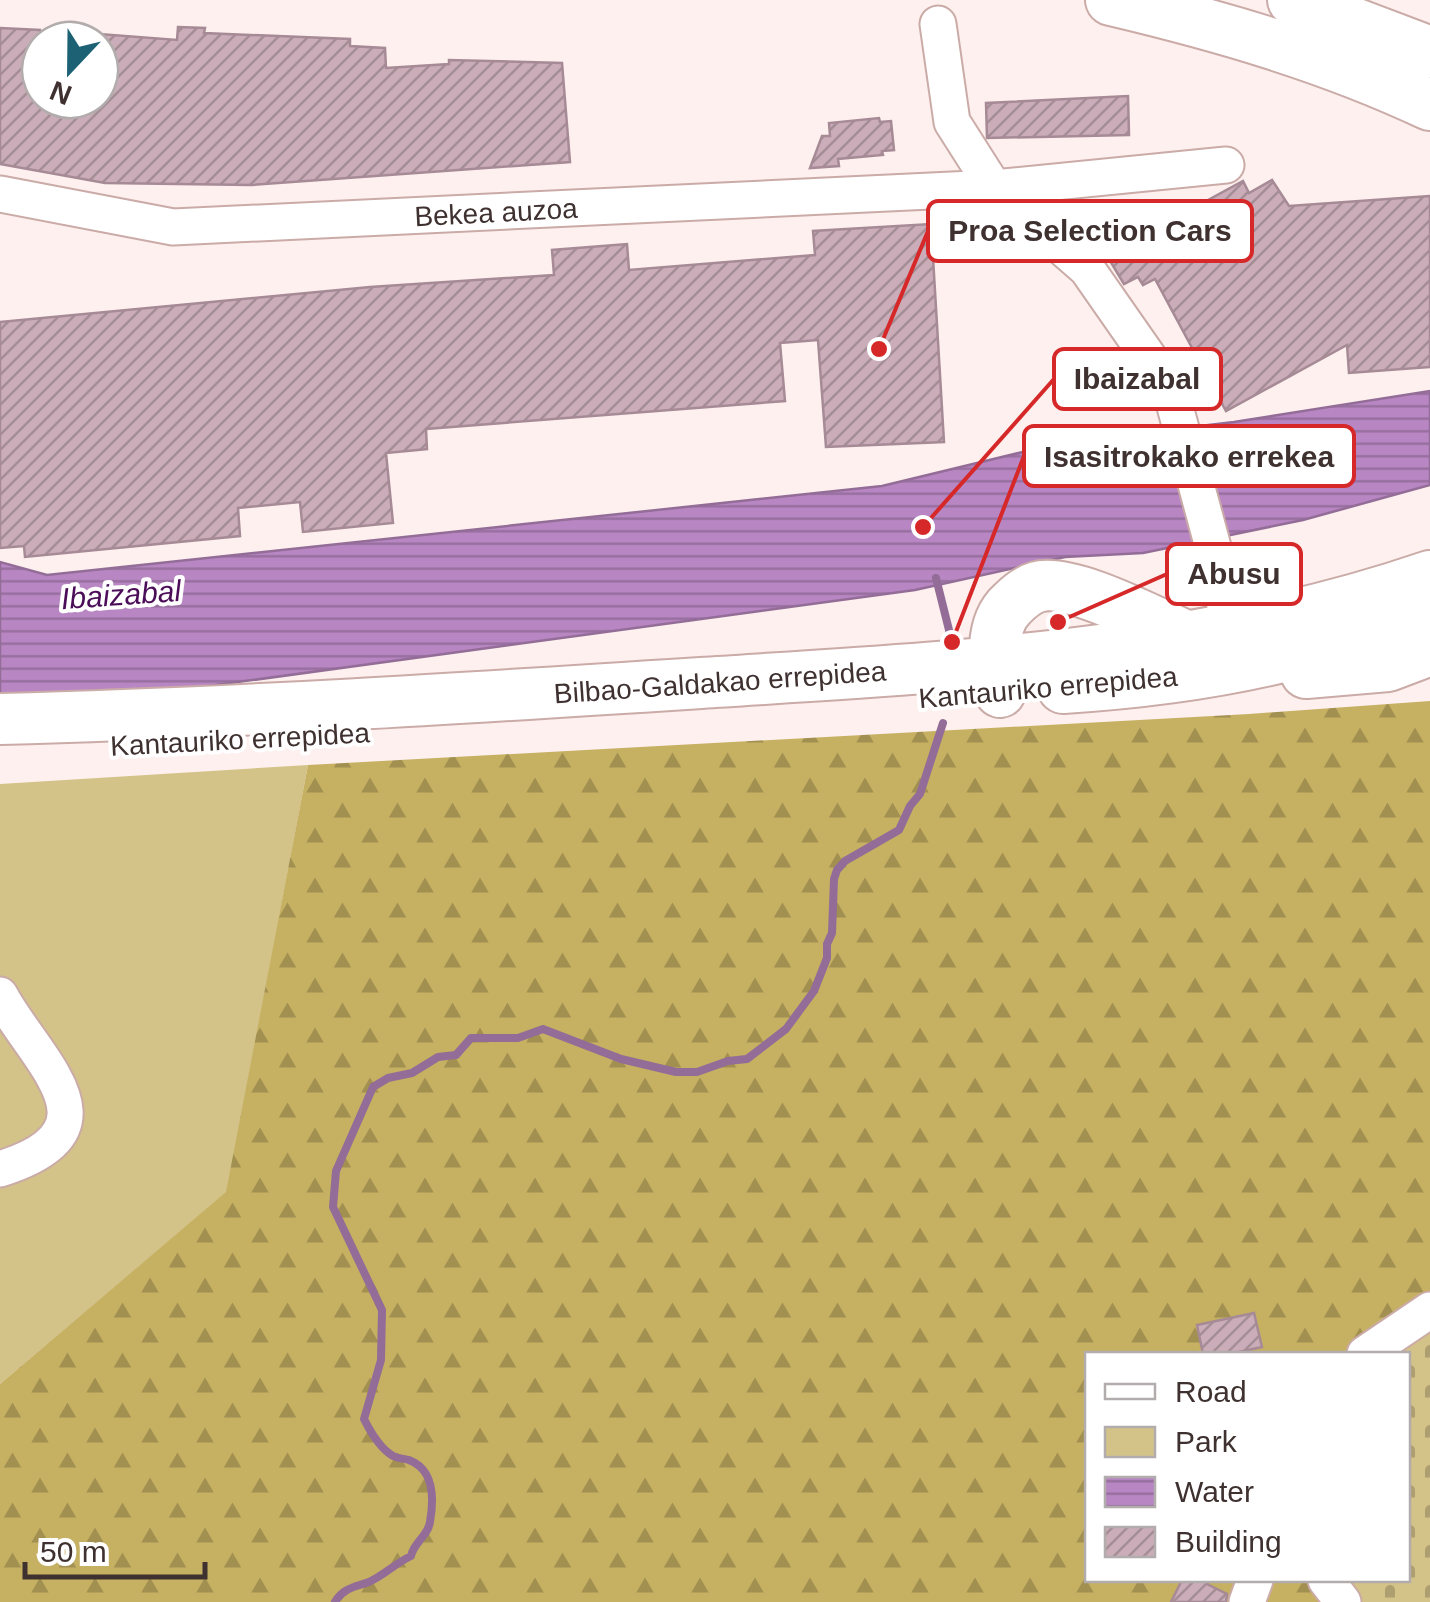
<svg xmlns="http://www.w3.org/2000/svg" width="1430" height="1602" viewBox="0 0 1430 1602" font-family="Arial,sans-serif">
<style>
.green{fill:#d4c388}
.forest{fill:url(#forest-firs);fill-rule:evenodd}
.cemetery{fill:url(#cemetery-stones)}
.water{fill:url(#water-rules);stroke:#936d97;stroke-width:2.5}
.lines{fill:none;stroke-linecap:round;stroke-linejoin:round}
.stream{stroke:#936d97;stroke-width:8}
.building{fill:url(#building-hatch);stroke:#a68a95;stroke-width:2.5}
.minor-casing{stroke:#caaba7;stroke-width:39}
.highway-casing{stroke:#caaba7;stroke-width:54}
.minor{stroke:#fff;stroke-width:35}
.highway{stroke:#fff;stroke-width:50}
.labels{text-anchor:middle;stroke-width:8;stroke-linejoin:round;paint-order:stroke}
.street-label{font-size:28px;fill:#3e3130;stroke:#fff}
.water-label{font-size:30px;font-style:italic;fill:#4b0c58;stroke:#fff}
.leader{fill:none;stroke:#d62828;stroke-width:4}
.callout-dot{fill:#d62828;stroke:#fff;stroke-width:4}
.callout{fill:#fff;stroke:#d62828;stroke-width:4}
.callout-label{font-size:30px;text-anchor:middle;font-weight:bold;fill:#3e3130}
</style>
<defs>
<pattern id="forest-firs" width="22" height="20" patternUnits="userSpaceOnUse" patternTransform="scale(2.5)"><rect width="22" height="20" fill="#c6b062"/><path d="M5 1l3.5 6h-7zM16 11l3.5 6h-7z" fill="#a29051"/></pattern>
<pattern id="cemetery-stones" width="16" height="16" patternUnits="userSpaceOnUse" patternTransform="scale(2.5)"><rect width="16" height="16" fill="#d4c388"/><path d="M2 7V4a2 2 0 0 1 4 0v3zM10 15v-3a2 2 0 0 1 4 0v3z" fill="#ad9f70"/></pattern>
<pattern id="water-rules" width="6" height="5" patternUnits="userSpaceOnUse" patternTransform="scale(2.5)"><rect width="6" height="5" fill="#b887c3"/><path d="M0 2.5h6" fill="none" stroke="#976f9f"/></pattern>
<pattern id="building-hatch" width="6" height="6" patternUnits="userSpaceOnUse" patternTransform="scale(2.5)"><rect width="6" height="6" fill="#caadb8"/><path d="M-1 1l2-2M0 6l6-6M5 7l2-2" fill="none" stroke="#a58d96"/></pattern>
</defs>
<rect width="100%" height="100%" fill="#fdf0ee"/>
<path class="green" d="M308 765 227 1192 0 1384V784Z"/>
<path class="forest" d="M1430 701V1602H0V1384L226 1192 308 765 1249 714ZM1088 1354H1408V1580H1088Z"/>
<path class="cemetery" d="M1430 1317V1602H1358L1345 1580H1408V1354H1378Z"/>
<path class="water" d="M1430 391V485L1303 520 1143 553 1065 557 915 590 106 700 0 694V562L47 575 882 486 1064 442 1234 422Z"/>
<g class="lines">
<path class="stream" d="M936 578 952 642
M335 1602C343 1588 355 1587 369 1582 384 1575 396 1563 411 1556 414 1542 428 1536 430 1522 434 1499 435 1470 409 1460 402 1458 399 1459 393 1456 381 1449 370 1431 364 1419L381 1360 382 1310 333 1207 336 1171 373 1087 388 1078 412 1073 438 1057 456 1055 471 1038H518L543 1029 621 1059 676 1072H697L728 1061 747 1059 786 1029 814 991 827 958V944L832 933 834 879 837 870 845 861 899 830 910 806 920 794 943 723"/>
</g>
<path class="building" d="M178 27 205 28 204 33 350 39V46L385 48 386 68 449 64V60L562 63 570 162 251 185 105 183 0 164V28L40 30V100H100V34L177 40Z
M1128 96 1129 135 987 138 986 103Z
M879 118 880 122 891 121 894 150 882 151 883 155 838 159 839 166 810 168 822 136H830L829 123Z
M1272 180 1289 206 1430 196V367L1349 373 1347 345 1226 411 1155 279 1143 285 1138 277 1124 284 1092 231 1152 201 1164 224 1243 181 1249 193Z
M931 224 944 442 826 447 818 340 780 343 785 401 426 429 427 449 386 453 393 523 303 532 300 502 238 508 240 536 25 557 24 546 0 548V322L370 287 554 275 552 250 627 244 629 270 815 255 813 231Z
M1254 1313 1262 1347 1229 1354H1203L1197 1325Z
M1182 1580H1210L1207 1584 1227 1594 1226 1602H1171Z"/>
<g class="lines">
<defs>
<path id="minor" d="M938 24 952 122 994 188 1087 269 1170 388 1213 547 1230 630
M0 194 173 227 994 188 1226 165
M0 995C37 1063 126 1130 0 1169
M1365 1354 1430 1310
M1326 1580 1343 1602
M1247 1602 1255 1580"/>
<path id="highway" d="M1111 0C1221 26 1328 57 1430 105
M1293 0 1430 52
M1306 673 1388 666 1430 650
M1063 688C1142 683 1221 673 1298 653 1342 641 1386 627 1430 615
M1000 692C998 677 994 661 995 646 996 630 1000 615 1012 604 1019 597 1027 590 1037 587 1070 577 1157 624 1190 638
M0 719C234 713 468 698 701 683 947 667 1194 657 1430 576"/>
</defs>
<use href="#minor" class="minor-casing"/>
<use href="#highway" class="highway-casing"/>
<use href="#minor" class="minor"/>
<use href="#highway" class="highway"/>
</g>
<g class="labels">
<g class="street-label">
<text transform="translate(496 212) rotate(-3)" y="10">Bekea auzoa</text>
<text transform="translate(720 682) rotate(-4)" y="10">Bilbao-Galdakao errepidea</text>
<text transform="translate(1048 687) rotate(-5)" y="10">Kantauriko errepidea</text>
<text transform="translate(240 739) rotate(-3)" y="10">Kantauriko errepidea</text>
</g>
<g class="water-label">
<text transform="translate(121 595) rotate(-4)" y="10">Ibaizabal</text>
</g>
</g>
<path class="leader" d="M879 349L928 231M923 527L1054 379M952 642L1024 456M1058 622L1167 574"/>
<g class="callout-dot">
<circle cx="879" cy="349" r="10"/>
<circle cx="923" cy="527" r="10"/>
<circle cx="952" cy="642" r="10"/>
<circle cx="1058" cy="622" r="10"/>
</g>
<g class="callout">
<rect x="928" y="201" width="324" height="60" rx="10"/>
<rect x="1054" y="349" width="167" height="60" rx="10"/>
<rect x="1024" y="426" width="330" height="60" rx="10"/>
<rect x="1167" y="544" width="134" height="60" rx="10"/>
</g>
<g class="callout-label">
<text x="1090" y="241">Proa Selection Cars</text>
<text x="1137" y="389">Ibaizabal</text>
<text x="1189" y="467">Isasitrokako errekea</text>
<text x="1234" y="584">Abusu</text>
</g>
<rect x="1085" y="1352" width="325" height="230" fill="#ffffff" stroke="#b2adac" stroke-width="2.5"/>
<rect x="1105" y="1384" width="50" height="15" fill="#ffffff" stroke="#b2adac" stroke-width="2.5"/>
<text x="1175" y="1402" font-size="30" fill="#3e3130">Road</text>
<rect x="1105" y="1427" width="50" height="30" fill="#d4c388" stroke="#b2adac" stroke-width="2.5"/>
<text x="1175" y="1452" font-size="30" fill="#3e3130">Park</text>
<rect x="1105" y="1477" width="50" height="30" fill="url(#water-rules)" stroke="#b2adac" stroke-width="2.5"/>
<text x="1175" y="1502" font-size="30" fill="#3e3130">Water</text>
<rect x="1105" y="1527" width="50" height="30" fill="url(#building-hatch)" stroke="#b2adac" stroke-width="2.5"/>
<text x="1175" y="1552" font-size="30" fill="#3e3130">Building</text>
<g transform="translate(70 70) rotate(202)"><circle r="48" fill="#ffffff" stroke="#b2adac" stroke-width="2.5"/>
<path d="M0-8L18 38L0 25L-18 38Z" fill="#1d6274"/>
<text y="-15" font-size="28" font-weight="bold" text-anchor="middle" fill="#3e3130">N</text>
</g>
<path d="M25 1562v15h180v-15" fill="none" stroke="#3e3130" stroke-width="5"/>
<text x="40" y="1562" font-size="30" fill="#3e3130" stroke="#ffffff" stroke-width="8" paint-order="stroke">50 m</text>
</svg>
